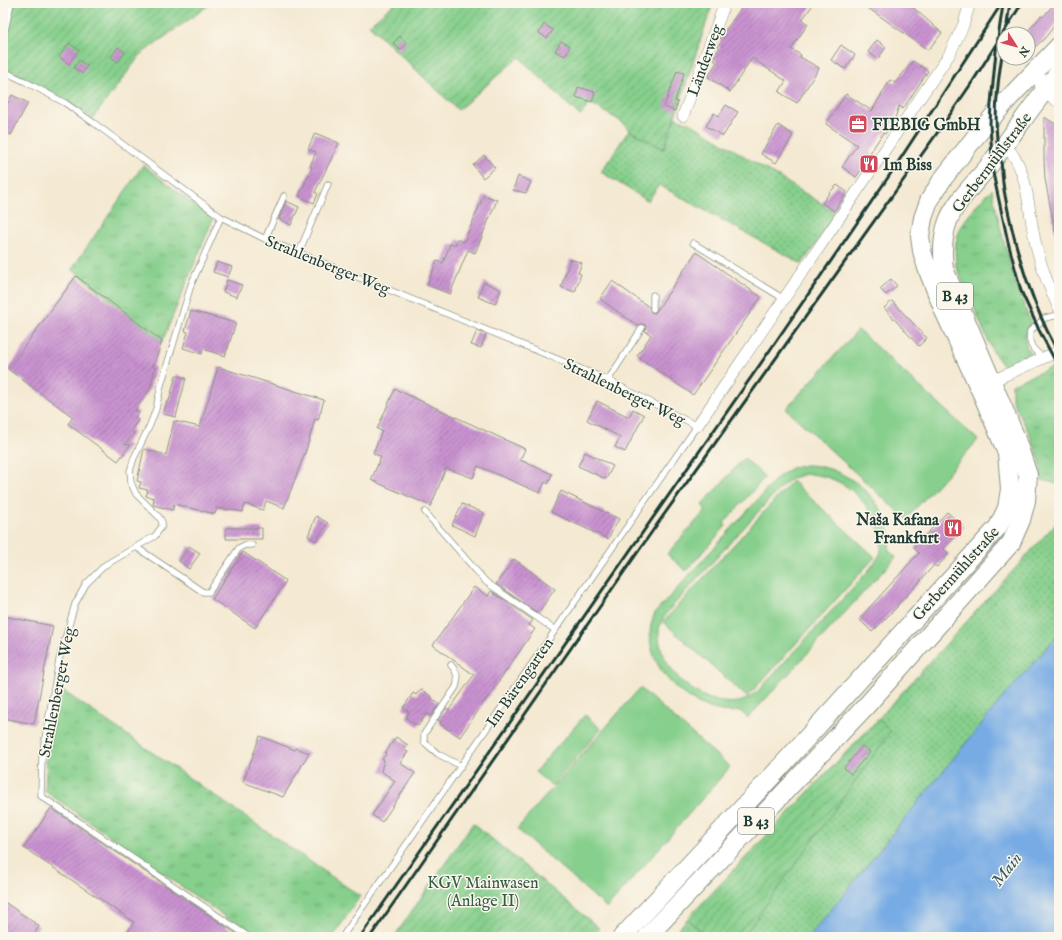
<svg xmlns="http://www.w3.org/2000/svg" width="1062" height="940" viewBox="0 0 1062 940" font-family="'IM FELL English',serif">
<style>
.grass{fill:url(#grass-tufts);stroke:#528660}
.park{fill:url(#park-dots);stroke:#528660}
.garden{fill:url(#garden-furrows);stroke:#528660}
.pitch{fill:#86cf8c;stroke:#528660;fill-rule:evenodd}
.water{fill:#77abe4;stroke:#4b748c}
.building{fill:url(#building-hatch)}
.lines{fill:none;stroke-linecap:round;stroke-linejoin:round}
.lane-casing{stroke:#8a9383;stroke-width:7}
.street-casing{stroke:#8a9383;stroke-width:12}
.primary-casing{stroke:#8a9383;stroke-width:20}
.lane{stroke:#fff;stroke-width:5.5}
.street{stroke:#fff;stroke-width:11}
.primary{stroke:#fff;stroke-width:18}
.rail{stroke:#1f3d34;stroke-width:3}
.labels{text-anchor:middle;stroke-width:3;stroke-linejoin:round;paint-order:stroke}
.shield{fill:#fbf7ec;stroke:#61756b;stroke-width:1}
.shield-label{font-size:15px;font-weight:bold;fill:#1f3d34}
.street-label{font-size:16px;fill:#1f3d34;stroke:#fbf7ec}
.poi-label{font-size:16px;font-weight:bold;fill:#1f3d34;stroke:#fbf7ec;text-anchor:start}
.park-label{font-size:16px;fill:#345a46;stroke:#fbf7ec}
.water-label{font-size:17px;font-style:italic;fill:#395e69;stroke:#fbf7ec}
</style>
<defs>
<pattern id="grass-tufts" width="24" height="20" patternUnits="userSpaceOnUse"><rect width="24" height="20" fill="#86cf8c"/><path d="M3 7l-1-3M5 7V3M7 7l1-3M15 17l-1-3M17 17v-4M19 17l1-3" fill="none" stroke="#6da973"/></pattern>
<pattern id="park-dots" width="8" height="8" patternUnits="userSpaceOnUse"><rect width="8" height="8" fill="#86cf8c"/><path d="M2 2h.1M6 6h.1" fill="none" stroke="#6da973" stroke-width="1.8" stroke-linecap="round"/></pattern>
<pattern id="garden-furrows" width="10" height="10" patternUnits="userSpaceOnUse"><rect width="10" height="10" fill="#86cf8c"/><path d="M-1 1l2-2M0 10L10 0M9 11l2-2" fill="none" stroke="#6da973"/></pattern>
<pattern id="building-hatch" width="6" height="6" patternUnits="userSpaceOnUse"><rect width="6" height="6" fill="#c992d0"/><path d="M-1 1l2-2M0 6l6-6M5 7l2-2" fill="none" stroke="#a378aa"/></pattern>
</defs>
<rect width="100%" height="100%" fill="#fbf7ec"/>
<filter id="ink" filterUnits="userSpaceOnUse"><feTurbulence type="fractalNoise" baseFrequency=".025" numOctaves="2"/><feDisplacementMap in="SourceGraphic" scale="8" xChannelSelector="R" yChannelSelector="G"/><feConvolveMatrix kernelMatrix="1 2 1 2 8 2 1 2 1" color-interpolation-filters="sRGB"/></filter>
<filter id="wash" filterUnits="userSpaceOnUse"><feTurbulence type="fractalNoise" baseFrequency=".012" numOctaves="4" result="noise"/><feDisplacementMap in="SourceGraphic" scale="16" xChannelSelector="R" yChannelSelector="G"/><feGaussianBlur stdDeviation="0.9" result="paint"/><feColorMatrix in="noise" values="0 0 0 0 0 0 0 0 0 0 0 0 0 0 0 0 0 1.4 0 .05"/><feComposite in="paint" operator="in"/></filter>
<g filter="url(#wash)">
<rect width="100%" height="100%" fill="#f4e9d2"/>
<path class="grass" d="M143 165 213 219 162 342 72 269Z
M992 189C1001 235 1013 280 1031 323 1025 334 1022 344 1031 354L1004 367 992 350 956 266 955 247 960 227 979 202Z
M1053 367 1059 376V482L1057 484 1042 480 1040 462 1029 433 1012 400V384Z
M59 688 360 896 333 937H254L45 791 47 757Z"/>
<path class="park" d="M674 117 692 124 837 213 802 264 659 185 648 201 601 172 629 130 664 149Z
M1059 520V634L1000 701 809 937H743L890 731 878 719Z
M687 919 708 937H672Z"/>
<path class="garden" d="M3 3H212L141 54 93 118 49 91 3 67Z
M395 3H713L664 149 629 130 622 122 590 103 580 116 519 57 458 110 369 25Z
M878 719 891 731 743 937H708L687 919Z
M473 823 599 928 592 937H394Z"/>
<path class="pitch" d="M858 330 978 440 906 519 786 409Z
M744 458 765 477 724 523 726 526 686 571 667 554 706 510 702 505Z
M806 465C840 465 878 492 888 526 890 534 890 542 889 551L896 557 748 718 740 711C693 719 632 661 655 613L778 477 791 468ZM807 474C833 475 855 488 869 510 874 517 878 524 879 532 880 538 882 545 881 551 879 558 873 564 869 570L757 692C751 696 745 701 738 702 701 708 656 668 659 630 660 623 664 617 668 611L779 489C788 480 795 476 807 474Z
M792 481 875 557 747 697 663 622Z
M640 688 730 767 607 908 517 829Z
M585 715 601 729 552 786 535 772Z"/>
<path class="water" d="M1059 634V937H809L1000 701Z"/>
<g id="blocks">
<path class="building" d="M745 3H814L802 20 808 24 791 49 801 55 800 57 819 68 797 103 779 92 786 81 752 58 730 92 708 77 717 62 714 60 715 54 720 48 718 46 722 40 720 38Z
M861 3H908L942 33 928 50Z
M1055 3H1059V20L1044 39 1028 53V31L1041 16 1043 17Z
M544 24 553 30 547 38 539 33Z
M400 36 407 44 400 50 393 43Z
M877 40 886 47 878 59 868 52Z
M561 41 570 46 565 56 555 51Z
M69 43 79 50 69 64 59 57Z
M841 45 855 55 845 69 831 60Z
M118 47 125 52 118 62 111 57Z
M79 60 87 66 82 74 74 68Z
M913 61 928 71 903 109 899 106 894 121 885 134 883 133 870 153 873 155 863 171 861 170 856 177 842 167 857 145 826 124 846 94 872 111 890 80 895 83Z
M677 71 684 73 675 101 678 102 675 111 664 107Z
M578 87 595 92 592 102 576 97Z
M12 95 28 103 11 135 3 130V112Z
M726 105 738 112 723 136 706 126 714 113 719 116Z
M1044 117 1059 126V232H1055L1045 179 1044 159Z
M778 125 793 135 776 163 761 154Z
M315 133 339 143 315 192 318 194 314 203 299 196 312 167 310 166 316 152 308 149Z
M484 155 495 168 483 178 473 165Z
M518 176 531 182 526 193 513 190Z
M837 185 847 192 834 211 822 203 830 192Z
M484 195 497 200 475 253 468 250 450 294 427 285 437 261 443 263 450 244 455 245 457 239 464 242Z
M286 201 299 207 291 225 279 219Z
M696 252 761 297 693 395 637 356 651 335 645 331 646 328 645 325 642 324 638 326 600 299 612 281 649 307 651 312 655 313Z
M570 259 582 263 578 273 581 274 575 292 561 287Z
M217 262 232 267 228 277 213 272Z
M76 276 162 341 153 367 155 368 150 389 135 410 139 412 135 417 138 420 131 430 134 433 125 444 130 445 118 461 68 424 73 417 8 369Z
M891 279 897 286 886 295 880 289Z
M227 280 242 285 237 297 223 292Z
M484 282 501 290 495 304 478 297Z
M892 301 927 338 919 346 884 308Z
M191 311 236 323 225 356 203 349 202 354 183 348 188 332 185 331Z
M477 331 486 334 481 348 471 345Z
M218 367 324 400 318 420 315 419 306 450 284 508 266 501 263 510 245 504 243 512 229 509V510L217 508 215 514 174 504 173 510 153 505 154 498 146 496 148 490 139 488 141 482 137 481 144 449 166 455 174 421 200 427Z
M176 375 186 378 176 417 163 414 167 401H169Z
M395 389 525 449 520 460 552 474 548 484 545 482 540 493 478 466 473 478 446 468 431 506 371 480 381 457 373 453 382 431 377 429Z
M597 401 629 417 633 409 644 415 625 452 615 447 620 437 587 420Z
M585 452 613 466 606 479 578 466Z
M561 491 619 519 608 539 551 512Z
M462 504 484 513 475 536 452 525Z
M947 512 964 527 944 549 949 554 937 567 934 565 920 581H921L897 605 898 606 872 632 859 619 919 553 914 548Z
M316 516 328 523 316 541 308 536Z
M226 528H262V539H226Z
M189 546 200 553 189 569 179 561Z
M243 552 286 581 255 628 212 599Z
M514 559 555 589 538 613 496 584Z
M474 587 488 596 491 591 533 620 529 625 535 629 460 737 440 724 441 722 438 720 446 708 449 710 474 675 433 645Z
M3 616 53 626 34 724 3 718Z
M421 689 432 697 431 698 439 704 431 716 427 713 418 726 406 718 409 712 403 708 413 693 416 695Z
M260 736 295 750 296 748 309 753 283 797 243 782Z
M396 737 408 745 404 750 408 752 400 763 415 773 382 822 372 815 395 781 381 771 384 760 382 759 386 754 385 753Z
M862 746 870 752 851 774 844 768Z
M51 808 79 827 241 937H133L127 933 134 922 24 848Z
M3 901 39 926 33 937H3Z"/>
</g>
</g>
<g filter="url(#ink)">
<use href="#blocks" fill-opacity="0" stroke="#8a9383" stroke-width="1"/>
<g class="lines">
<defs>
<path id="lane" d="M3 39 11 3
M3 71 24 81 65 103 94 123 221 217 265 239 608 380 697 426 342 937
M221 217 191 285 161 385 156 409 150 425 134 458 130 471 131 483 136 494 159 517 162 522V526L155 536 105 565 86 584 75 604 59 660 42 755 41 796 249 937
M265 239 284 196
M693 243 784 299
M299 252 328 184
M653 309V295
M1044 358C1033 350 1028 345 1030 331L1045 318 1059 315
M608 380 642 328
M425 512 486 582 555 630
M136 547 203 592H209L239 548 245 545H252
M451 665C457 672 459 678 456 687L428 728 424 734V742L438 754 461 766"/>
<path id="street" d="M1040 67C1038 90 1041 91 1059 102
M683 116 725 3
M1004 145C1028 165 1028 207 1034 236 1039 261 1048 286 1059 308
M989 386 992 382 1001 377 1059 351
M697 426 833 227 949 55 963 26 970 3"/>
<path id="primary" d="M622 937 775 773 998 527 1007 508 1010 489 1007 453 983 396 944 311 927 268 922 251 920 236 923 218 929 201 942 180 976 136 1010 97 1059 46
M647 937 866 706 1011 543 1021 520 1026 501 1028 475 1015 436 944 269C942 252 942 237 948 221 956 201 974 184 988 167 1012 136 1034 103 1059 72"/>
</defs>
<use href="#lane" class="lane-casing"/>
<use href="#street" class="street-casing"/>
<use href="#primary" class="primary-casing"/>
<use href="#lane" class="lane"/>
<use href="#street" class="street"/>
<use href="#primary" class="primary"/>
<path class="rail" d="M1003 5 996 51 991 104 990 124 993 173 1008 242 1021 291 1040 332 1059 368
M1007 24 1010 3
M1004 42C999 73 994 107 997 139 997 144 999 149 1000 154 1002 166 1002 178 1004 190 1014 247 1031 303 1059 354
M360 937 768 353 889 176 1002 3
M370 937 658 523 940 129 973 81 1022 3"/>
</g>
</g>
<defs>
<symbol id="office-square" viewBox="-11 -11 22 22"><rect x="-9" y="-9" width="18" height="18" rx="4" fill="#d1495b" stroke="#fbf7ec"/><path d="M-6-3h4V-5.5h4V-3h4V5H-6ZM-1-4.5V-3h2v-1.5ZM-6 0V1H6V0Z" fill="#fff"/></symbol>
<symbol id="restaurant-square" viewBox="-11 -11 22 22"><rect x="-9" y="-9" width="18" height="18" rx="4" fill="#d1495b" stroke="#fbf7ec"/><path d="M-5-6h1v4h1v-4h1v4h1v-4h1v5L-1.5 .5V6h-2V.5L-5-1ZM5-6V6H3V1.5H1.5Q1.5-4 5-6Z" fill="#fff"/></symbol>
</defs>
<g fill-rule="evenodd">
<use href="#office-square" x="847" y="113" width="22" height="22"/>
<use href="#restaurant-square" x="858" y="153" width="22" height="22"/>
<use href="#restaurant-square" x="942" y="517" width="22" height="22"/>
</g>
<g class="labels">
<g class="shield">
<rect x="937" y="283" width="36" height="26" rx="3"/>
<rect x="738" y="808" width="36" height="26" rx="3"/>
</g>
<g class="shield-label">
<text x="955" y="301">B 43</text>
<text x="756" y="826">B 43</text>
</g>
<g class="street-label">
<text transform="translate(704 60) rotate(-70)" y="6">Länderweg</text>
<text transform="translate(991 162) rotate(-53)" y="6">Gerbermühlstraße</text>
<text transform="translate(328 264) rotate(22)" y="6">Strahlenberger Weg</text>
<text transform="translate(625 391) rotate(26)" y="6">Strahlenberger Weg</text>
<text transform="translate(955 573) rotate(-48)" y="6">Gerbermühlstraße</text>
<text transform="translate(519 682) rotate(-55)" y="6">Im Bärengarten</text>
<text transform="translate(56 692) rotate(-79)" y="6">Strahlenberger Weg</text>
</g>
<g class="poi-label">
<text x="872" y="130">FIEBIG GmbH</text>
<text x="883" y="170">Im Biss</text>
<text x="939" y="525" text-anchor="end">Naša Kafana<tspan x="939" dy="18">Frankfurt</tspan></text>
</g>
<g class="park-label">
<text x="483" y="888">KGV Mainwasen<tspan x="483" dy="18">(Anlage II)</tspan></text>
</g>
<g class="water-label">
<text transform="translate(1006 869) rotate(-52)" y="6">Main</text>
</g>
</g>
<rect width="1062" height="940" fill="none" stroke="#fbf7ec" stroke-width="16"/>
<g transform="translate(1016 46) rotate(126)"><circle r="19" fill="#fbf7ec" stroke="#a3ada2"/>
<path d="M0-3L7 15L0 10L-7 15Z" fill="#d1495b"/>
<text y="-6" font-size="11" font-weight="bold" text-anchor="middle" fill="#1f3d34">N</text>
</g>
</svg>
